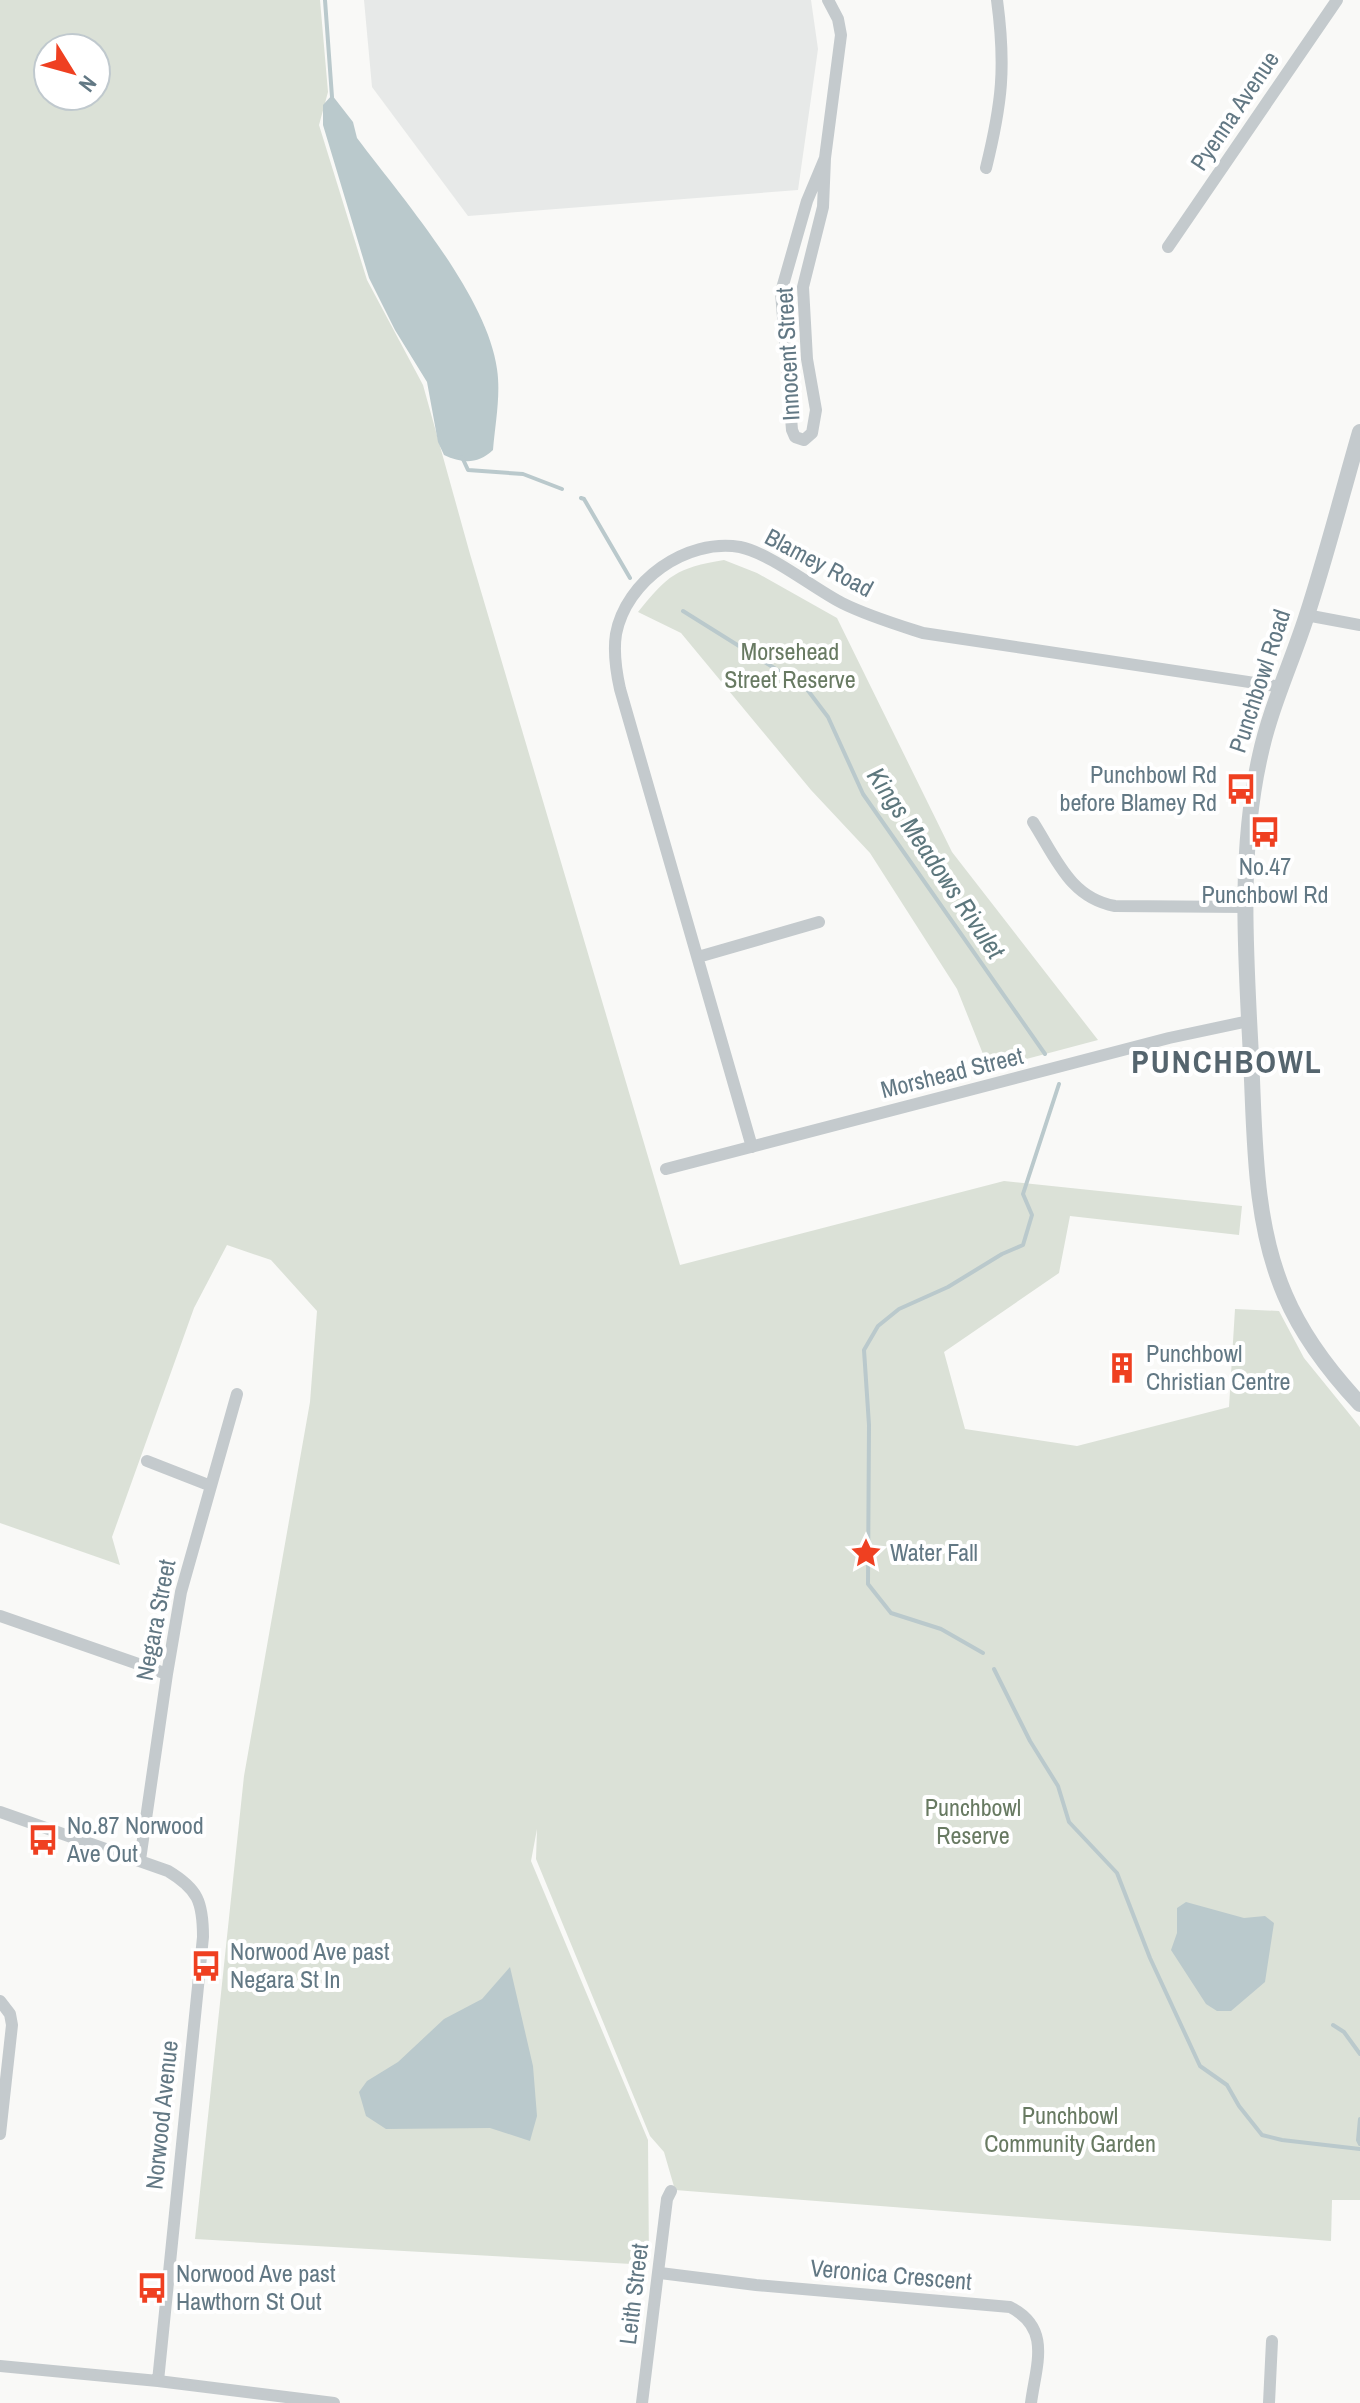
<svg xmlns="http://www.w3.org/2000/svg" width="1360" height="2403" viewBox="0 0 1360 2403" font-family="'Archivo Narrow',sans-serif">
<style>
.built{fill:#e7e9e8}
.green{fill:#dbe1d7;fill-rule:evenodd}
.water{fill:#bac9cc}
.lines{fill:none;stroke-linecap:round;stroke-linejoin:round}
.stream{stroke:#bac9cc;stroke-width:4}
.minor{stroke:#c4cacd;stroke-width:12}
.tertiary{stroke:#c4cacd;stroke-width:16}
.labels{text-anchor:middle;stroke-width:8;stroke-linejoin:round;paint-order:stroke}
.street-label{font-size:24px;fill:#627884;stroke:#fff}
.park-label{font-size:24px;fill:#687a62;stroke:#fff}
.poi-label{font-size:24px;fill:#627884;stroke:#fff;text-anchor:start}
.water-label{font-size:26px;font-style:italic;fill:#5d777d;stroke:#fff}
.district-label{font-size:32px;font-weight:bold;letter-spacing:2px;fill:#55656e;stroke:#fff}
</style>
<rect width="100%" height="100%" fill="#f9f9f7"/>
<path class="built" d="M364 0H811L818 49 798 190 468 216 372 87Z"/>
<path class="green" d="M0 0H320L328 92 319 125 367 280 423 385 470 554 680 1265 1004 1181 1242 1206 1239 1235 1070 1216 1059 1273 944 1352 965 1429 1077 1446 1229 1407 1235 1309 1279 1311 1304 1358 1360 1427V2200H1332L1331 2241 675 2190 664 2152 650 2136 536 1859 537 1829 531 1861 648 2140 649 2265 195 2239 244 1776 310 1402 317 1311 271 1260 227 1245 194 1308 112 1537 120 1565 0 1523ZM48 48H96V96H48Z
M724 560 757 573 837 618 952 852 1098 1040 989 1069 957 989 870 853 811 790 681 633 638 612C668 575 676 568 724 560Z"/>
<path class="water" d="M332 95 353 122 357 138C402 198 487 295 497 369 501 395 495 425 493 450 478 464 463 464 444 455L438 442 427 382 395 330 369 278 323 125V105Z
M1186 1902 1244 1918 1265 1916 1274 1923 1265 1982 1231 2011H1217L1206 2004 1171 1950 1177 1933V1908Z
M510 1967 533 2066 537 2116 530 2141 490 2128 386 2129 366 2116 359 2092 367 2081 398 2062 444 2019 482 1999Z"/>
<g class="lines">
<path class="stream" d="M325 0 332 97
M462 457 468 470 523 474 562 489
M581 498 584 499 630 578
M683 611 806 688 828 717 863 794 1045 1054
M983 1653 941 1629 891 1613 868 1584 869 1425 864 1350 878 1326 899 1309 948 1287 1002 1254 1023 1245 1032 1215 1023 1194 1059 1084
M994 1669 1030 1741 1058 1786 1069 1822 1117 1873 1150 1958 1200 2066 1227 2085 1239 2106 1262 2135 1282 2140 1360 2149
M1333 2025 1344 2032 1360 2054
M1360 2119 1358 2140 1360 2144"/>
<path class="minor" d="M825 158 807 201 781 292 792 430 795 437 804 440 812 433 816 410 807 359 803 287 823 207 825 158 841 35 838 19 828 0
M986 168C1002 103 1006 67 997 0
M1168 247 1337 0
M1306 615 1360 625
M1033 822C1056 858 1070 898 1115 906L1246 907
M698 957 819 922
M752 1147 620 689C616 671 613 653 616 634 626 581 686 538 740 547 770 553 813 588 842 603 868 616 895 624 923 633L1282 687
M666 1169 1169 1038 1249 1021
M147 1461 211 1486
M0 1616 167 1674
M0 1812 168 1871C198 1889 203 1902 203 1937L158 2381 334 2403
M140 1860 167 1674 181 1592 237 1394
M0 2001 10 2014 12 2025 0 2134
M660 2273 756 2285 1010 2307C1052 2328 1036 2365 1031 2403
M0 2366 158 2381
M642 2403 667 2199 671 2191
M1269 2403 1272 2341"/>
<path class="tertiary" d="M1360 432C1342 494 1326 557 1306 618 1291 664 1270 709 1260 756 1238 853 1246 958 1251 1057 1255 1136 1253 1221 1285 1295 1302 1335 1330 1372 1360 1404"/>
</g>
<defs>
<symbol id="bus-bare" viewBox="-9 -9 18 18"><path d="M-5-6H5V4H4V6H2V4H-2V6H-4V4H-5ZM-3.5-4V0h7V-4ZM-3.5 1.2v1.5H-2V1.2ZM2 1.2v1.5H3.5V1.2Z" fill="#ef4021" stroke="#fff" stroke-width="2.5" paint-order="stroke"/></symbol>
<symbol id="building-bare" viewBox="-9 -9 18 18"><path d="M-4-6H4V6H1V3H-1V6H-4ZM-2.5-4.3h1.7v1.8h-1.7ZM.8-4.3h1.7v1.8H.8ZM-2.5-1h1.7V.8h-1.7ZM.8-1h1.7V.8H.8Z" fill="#ef4021" stroke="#fff" stroke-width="2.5" paint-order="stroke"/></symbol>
<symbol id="sight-bare" viewBox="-9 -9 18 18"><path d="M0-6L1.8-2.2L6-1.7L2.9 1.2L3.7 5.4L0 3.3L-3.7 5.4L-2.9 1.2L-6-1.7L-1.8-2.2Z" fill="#ef4021" stroke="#fff" stroke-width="2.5" paint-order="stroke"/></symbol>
</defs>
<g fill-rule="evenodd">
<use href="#bus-bare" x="1219" y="767" width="44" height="44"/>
<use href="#bus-bare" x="1243" y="810" width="44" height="44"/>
<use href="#building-bare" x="1100" y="1346" width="44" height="44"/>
<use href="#sight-bare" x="844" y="1531" width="44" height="44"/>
<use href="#bus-bare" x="21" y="1818" width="44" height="44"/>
<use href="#bus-bare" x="184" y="1944" width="44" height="44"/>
<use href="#bus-bare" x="130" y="2266" width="44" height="44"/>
</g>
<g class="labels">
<g class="street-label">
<text transform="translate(1235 111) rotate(-56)" y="8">Pyenna Avenue</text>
<text transform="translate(788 354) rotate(-93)" y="8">Innocent Street</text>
<text transform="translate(819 563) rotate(28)" y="8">Blamey Road</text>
<text transform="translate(1260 681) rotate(-72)" y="8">Punchbowl Road</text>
<text transform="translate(952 1073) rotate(-14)" y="8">Morshead Street</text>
<text transform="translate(156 1620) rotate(-79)" y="8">Negara Street</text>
<text transform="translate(162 2115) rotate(-84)" y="8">Norwood Avenue</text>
<text transform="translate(891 2275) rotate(5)" y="8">Veronica Crescent</text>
<text transform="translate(634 2294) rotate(-83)" y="8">Leith Street</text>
</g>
<g class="park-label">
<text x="790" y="660">Morsehead<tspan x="790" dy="28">Street Reserve</tspan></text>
<text x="973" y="1816">Punchbowl<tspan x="973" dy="28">Reserve</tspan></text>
<text x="1070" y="2124">Punchbowl<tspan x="1070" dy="28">Community Garden</tspan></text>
</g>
<g class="poi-label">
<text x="1217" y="783" text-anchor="end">Punchbowl Rd<tspan x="1217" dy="28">before Blamey Rd</tspan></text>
<text x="1265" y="875" text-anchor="middle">No.47<tspan x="1265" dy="28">Punchbowl Rd</tspan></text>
<text x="1146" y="1362">Punchbowl<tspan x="1146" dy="28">Christian Centre</tspan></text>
<text x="890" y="1561">Water Fall</text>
<text x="67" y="1834">No.87 Norwood<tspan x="67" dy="28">Ave Out</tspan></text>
<text x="230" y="1960">Norwood Ave past<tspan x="230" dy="28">Negara St In</tspan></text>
<text x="176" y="2282">Norwood Ave past<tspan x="176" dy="28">Hawthorn St Out</tspan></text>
</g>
<g class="water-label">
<text transform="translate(936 863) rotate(56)" y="9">Kings Meadows Rivulet</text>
</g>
<g class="district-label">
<text x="1227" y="1073">PUNCHBOWL</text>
</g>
</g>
<g transform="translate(72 72) rotate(127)"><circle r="38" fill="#ffffff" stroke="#c0c9ce" stroke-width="2"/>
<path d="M0-6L14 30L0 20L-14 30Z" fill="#ef4021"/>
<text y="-12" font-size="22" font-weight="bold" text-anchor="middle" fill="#627884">N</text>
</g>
</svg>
